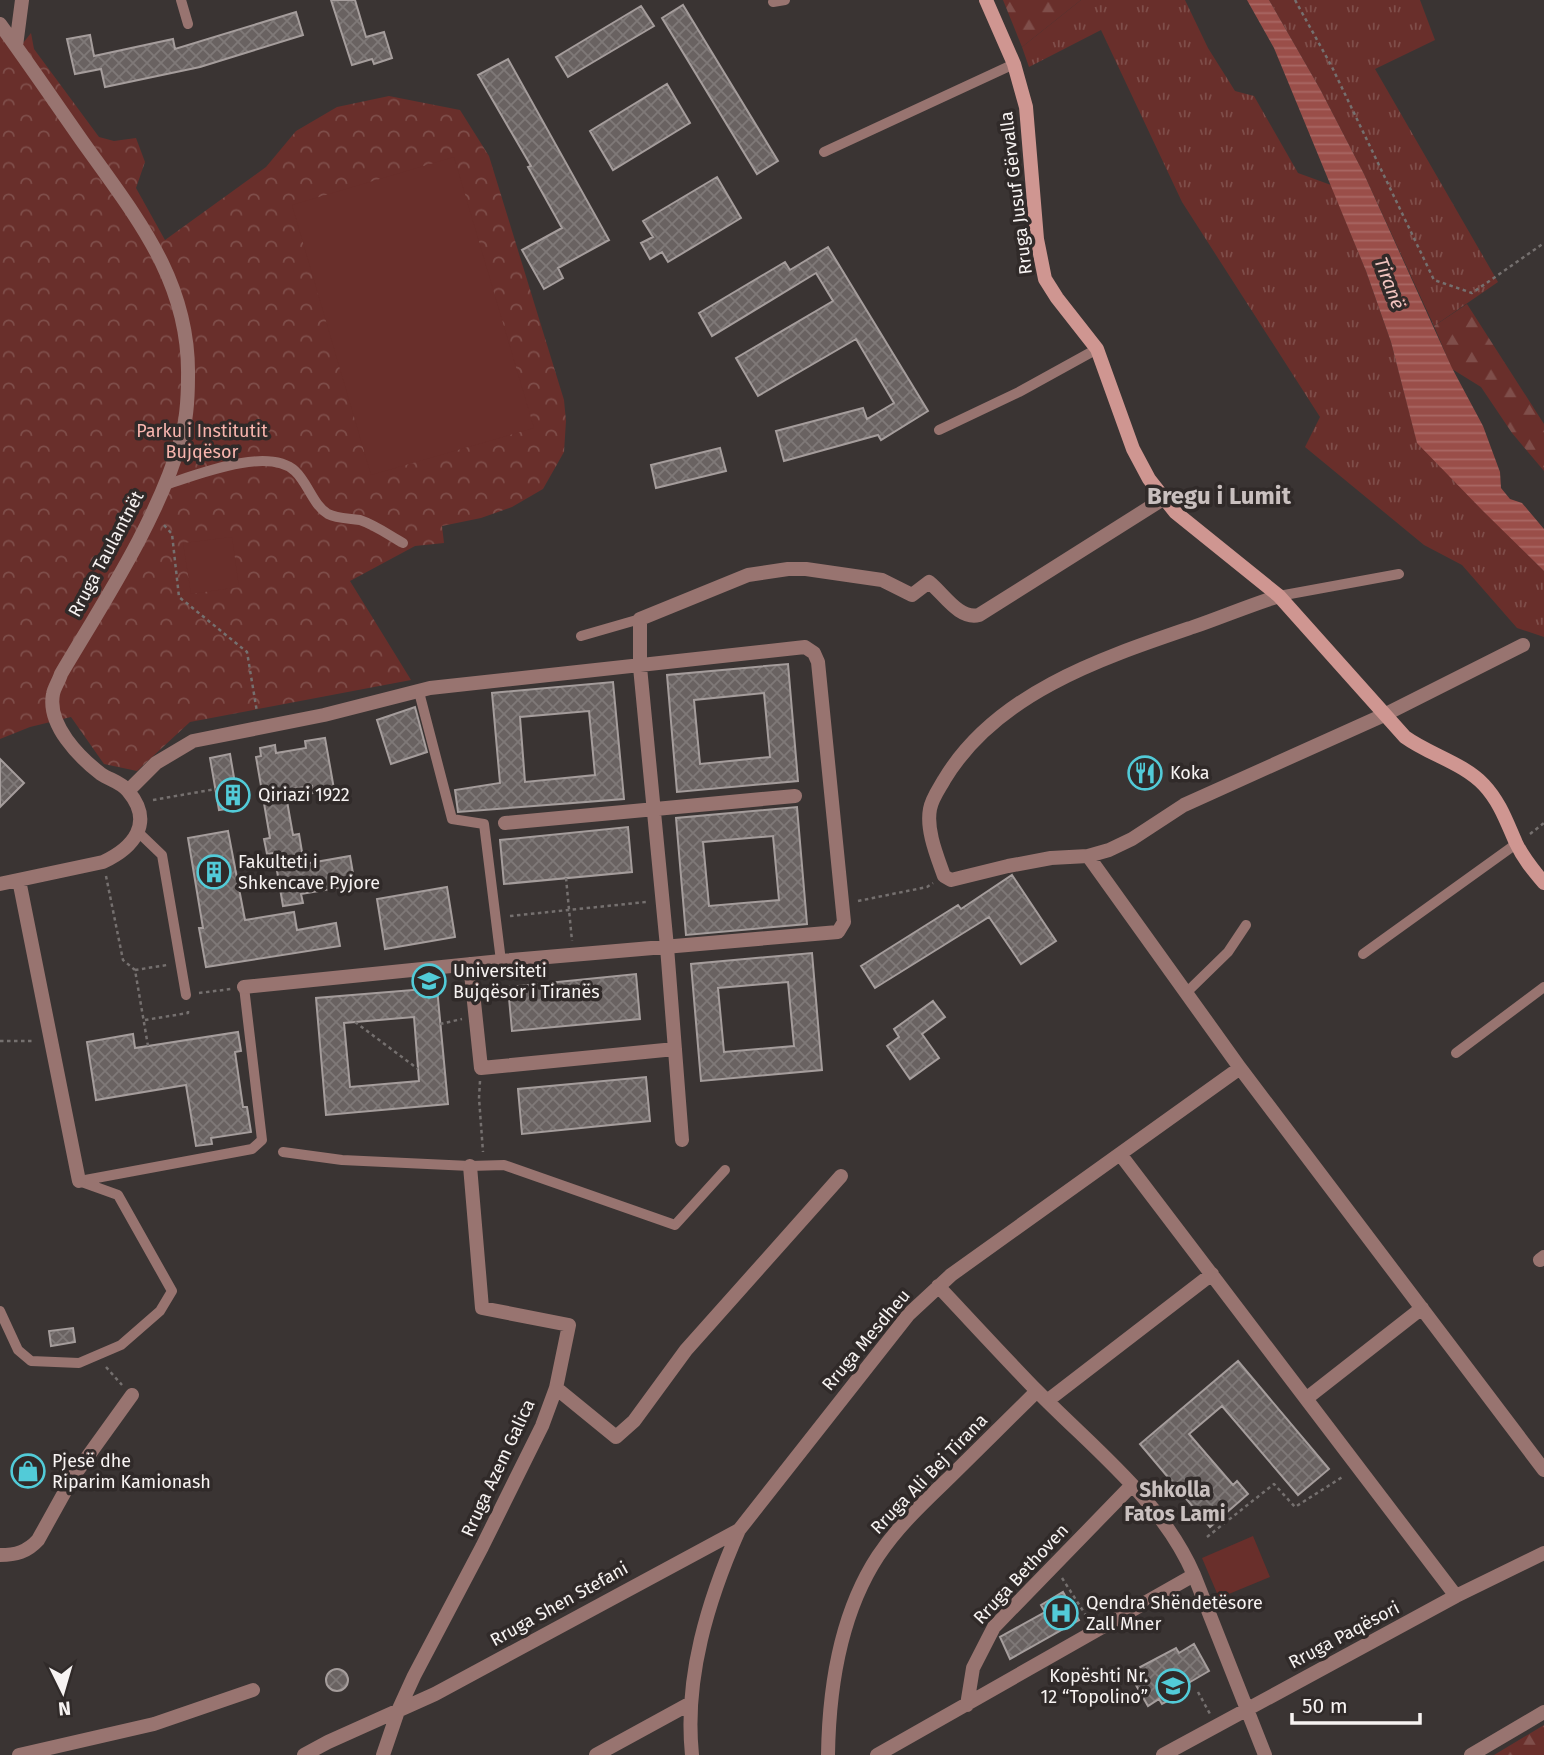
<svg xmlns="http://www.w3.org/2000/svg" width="1544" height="1755" viewBox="0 0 1544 1755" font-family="'Fira Sans',sans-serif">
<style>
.grass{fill:url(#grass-tufts)}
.forest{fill:url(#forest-firs)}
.park{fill:url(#park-crowns)}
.pitch{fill:#692f2b}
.water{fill:url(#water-rules)}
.building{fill:url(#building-cross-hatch);stroke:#a59d9c;stroke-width:2;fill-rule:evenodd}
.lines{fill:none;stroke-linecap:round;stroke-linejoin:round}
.path{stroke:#75706f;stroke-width:2.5;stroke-dasharray:3.5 3.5;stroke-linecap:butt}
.lane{stroke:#987470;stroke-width:10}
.street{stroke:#987470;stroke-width:14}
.secondary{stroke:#cf9691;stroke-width:14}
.labels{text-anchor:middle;stroke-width:7;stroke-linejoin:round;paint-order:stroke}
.street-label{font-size:18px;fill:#f7f3f2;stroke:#302a29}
.park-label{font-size:18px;fill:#f8b5ae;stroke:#302a29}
.poi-label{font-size:18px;fill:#f7f3f2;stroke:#302a29;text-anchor:start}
.water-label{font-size:19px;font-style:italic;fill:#f2c5c0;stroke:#302a29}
.quarter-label{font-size:21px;font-weight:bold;fill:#c9c0bf;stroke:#302a29}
.district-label{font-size:24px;font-weight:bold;fill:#c9c0bf;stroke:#302a29}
</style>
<defs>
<pattern id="grass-tufts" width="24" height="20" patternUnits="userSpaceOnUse" patternTransform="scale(1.75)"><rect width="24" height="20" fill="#692f2b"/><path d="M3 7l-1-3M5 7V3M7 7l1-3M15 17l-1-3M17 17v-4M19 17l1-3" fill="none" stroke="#7f4e4a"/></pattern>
<pattern id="forest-firs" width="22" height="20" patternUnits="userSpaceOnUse" patternTransform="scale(1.75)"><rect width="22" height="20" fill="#692f2b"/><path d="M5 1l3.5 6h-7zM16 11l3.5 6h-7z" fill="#7f4e4a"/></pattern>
<pattern id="park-crowns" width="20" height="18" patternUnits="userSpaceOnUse" patternTransform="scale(1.75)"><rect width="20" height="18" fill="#692f2b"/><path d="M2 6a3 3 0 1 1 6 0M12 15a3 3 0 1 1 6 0" fill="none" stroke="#7f4e4a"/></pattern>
<pattern id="water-rules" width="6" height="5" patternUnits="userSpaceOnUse" patternTransform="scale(1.75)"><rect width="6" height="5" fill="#9a4e49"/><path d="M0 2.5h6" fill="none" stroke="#a96864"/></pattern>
<pattern id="building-cross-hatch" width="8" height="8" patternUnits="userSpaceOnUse" patternTransform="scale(1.75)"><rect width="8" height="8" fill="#696261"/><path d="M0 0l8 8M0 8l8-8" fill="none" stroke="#7f7978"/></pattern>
</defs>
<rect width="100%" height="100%" fill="#3a3433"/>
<path class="grass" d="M1081 0H1185L1208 48 1235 91 1254 96 1298 173 1331 185 1366 271 1391 342 1417 442 1544 571V637L1517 628 1462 565 1424 545 1305 447 1320 417 1182 202 1101 30 1029 67 1022 47Z
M1269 0H1420L1435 40 1375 69 1498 282 1434 326 1364 174 1320 89Z"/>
<path class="forest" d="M1003 0H1081L1022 47Z
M1467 304 1544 424V471L1512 433 1481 387 1452 369 1434 326Z
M1544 1725V1755H1494Z"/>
<path class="park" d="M0 29 15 53 31 33 34 49 99 137 114 141 136 138 145 162 136 188 165 240 266 167 296 131 337 107 389 96 460 110 489 156 564 400 566 421 564 452 543 489 512 507 481 518 442 526 444 543 415 546 350 581 411 680 190 722 137 771 104 764 71 717 30 727 0 739Z"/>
<path class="pitch" d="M454 157 534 428 371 475 292 205Z
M232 537 239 587 191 594 183 543Z
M1253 1536 1270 1577 1219 1598 1202 1558Z"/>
<path class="water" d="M1247 0H1269L1320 89 1364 174 1452 368 1483 426 1500 472 1501 488 1510 499 1522 503 1544 529V571L1483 511 1417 443 1391 342 1366 271 1274 48Z"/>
<path class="building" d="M331 0H355L366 37 384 32 392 58 374 64 372 59 352 65Z
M683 5 778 161 757 174 662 18Z
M641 6 654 26 568 77 556 57Z
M296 12 303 35 200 67 105 87 101 69 75 74 67 39 90 35 94 56 173 39 175 49Z
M508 59 609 240 558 268 563 278 544 289 522 250 562 228 528 167 531 166 478 75Z
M667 84 690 123 613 170 590 131Z
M717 177 741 218 668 262 662 252 650 259 641 243 653 237 643 221Z
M828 247 928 411 881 440 878 435 784 461 776 431 863 408 867 419 894 403 856 339 758 396 736 358 833 301 816 273 712 336 699 313 785 262 790 270Z
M720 448 726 471 656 488 651 465Z
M788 664 798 781 677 792 667 675ZM764 693 770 757 700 764 694 700Z
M613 682 624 799 458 812 455 790 500 783 492 693ZM589 711 595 775 525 782 520 717Z
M415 707 427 752 391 764 377 720Z
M325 738 334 789 313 793 312 786 285 790 293 835 299 834 304 864 350 856 355 885 301 894 303 903 283 906 274 853 267 854 264 839 270 838 256 757 261 756 260 748 275 745 276 753 306 748 305 741Z
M230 754 239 807 219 810 210 758Z
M0 759 24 783 0 807Z
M797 807 807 924 686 935 676 818ZM773 836 779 900 709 906 703 842Z
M628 827 632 872 504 884 500 840Z
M228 831 245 920 294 912 297 930 336 923 340 946 206 967 199 928H203L188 838Z
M1012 875 1056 941 1021 964 989 917 875 988 861 966 958 905 961 909Z
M447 887 455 937 385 949 377 899Z
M812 953 822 1070 701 1081 691 964ZM788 982 794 1046 724 1052 718 988Z
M636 974 640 1019 512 1031 508 987Z
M437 988 448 1104 326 1115 316 998ZM414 1017 419 1081 350 1087 344 1023Z
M933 1001 945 1017 922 1034 939 1058 910 1079 887 1046 899 1037 894 1029Z
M238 1032 241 1051 235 1052 243 1107H247L251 1132 211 1138 212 1144 196 1146 186 1085 96 1100 87 1042 133 1034 135 1048Z
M646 1077 650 1121 522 1134 518 1089Z
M73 1328 75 1342 51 1346 49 1331Z
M1238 1361 1329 1469 1298 1495 1222 1406 1189 1434 1233 1485 1237 1481 1248 1494 1210 1527 1140 1444Z
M1063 1592 1079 1620 1010 1659 1000 1637 1045 1612 1041 1605Z
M1194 1644 1209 1671 1185 1685 1188 1690 1162 1704 1159 1699 1148 1706 1129 1673 1176 1648 1179 1653Z
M326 1680a11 11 0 1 1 22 0a11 11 0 1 1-22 0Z"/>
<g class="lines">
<path class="path" d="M1295 0 1332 67 1434 280 1472 293 1544 243
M164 525 172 534 179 597 247 652 257 712
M153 800 216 789
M1530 834 1544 823
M106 876 123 960 135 970 148 1046
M566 878 572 941
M858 901 927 887 933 883
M510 916 646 902
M135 970 167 965
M199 993 231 989
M145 1020 188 1013V1009
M355 1022 418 1069
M440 1024 462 1019
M0 1041H34
M480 1081 479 1098 483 1152
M106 1367 122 1385
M1158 1488H1167
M1207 1537 1274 1484 1295 1507 1344 1476
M1062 1578 1087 1617
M1198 1692 1210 1714"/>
<path class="lane" d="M181 0 188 24
M773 2 785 0
M824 152 1014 64
M939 430 1019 392 1097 349
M165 485C196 475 268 446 295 471 308 483 313 505 328 514 338 519 349 518 360 520 375 525 389 535 403 543
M1279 596 1399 574
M581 636 640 619
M419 692 452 819 484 824 501 961
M138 832 162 855 186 995
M1363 954 1516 844
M1186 993 1228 952 1246 925
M1456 1053 1544 987
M283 1152 342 1160 470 1166 504 1165 675 1225 725 1170
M80 1181 252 1149 262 1140 244 987
M0 1311 18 1350 31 1361 79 1363 121 1345 160 1311 172 1291 118 1195 79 1181"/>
<path class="street" d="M0 24C29 64 57 105 85 145 137 218 190 282 188 377 188 398 187 419 181 439 159 518 103 603 61 674 59 681 54 688 53 694 47 725 79 757 101 774 110 780 121 782 128 791 155 823 133 848 103 862L0 884
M16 46 22 0
M1279 596C1250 605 1222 617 1193 627 1102 658 996 693 944 780 939 789 932 798 930 809 926 830 937 856 944 876L951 880 1008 866 1051 858 1088 856 1109 850 1132 839 1184 805 1384 715 1523 645
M128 791 156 763 193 741 324 715 430 688 805 647 814 653 818 662 844 922 838 932 501 961 244 987
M505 823 795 796
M1088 856 1240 1068 1544 1470
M19 880 79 1181
M470 964 481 1068 675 1049
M682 1140 667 947 640 667V619L748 575 788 569H806L882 580 912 595 929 582C944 594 959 620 979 615L1163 499
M1120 1154 1456 1596
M1540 1260 1544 1257
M938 1286C971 1321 1004 1357 1038 1392 1094 1449 1162 1501 1194 1575L1265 1755
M556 1388 616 1437 634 1421 686 1350 841 1176
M1307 1398 1422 1308
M1047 1401 1212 1274
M0 1555C16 1555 27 1552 38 1540L73 1477 132 1395
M967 1705 973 1668 994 1627 1132 1485
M19 1755 154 1724 253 1690
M304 1755 328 1742 435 1694 739 1530
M383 1755 398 1711 414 1676 482 1547 542 1426 556 1388 569 1325 482 1308 470 1166
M596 1755 691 1703
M692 1755C684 1678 708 1600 739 1530L909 1314 951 1275 1240 1068
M828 1755C829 1687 840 1614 878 1556 898 1526 924 1502 950 1477 979 1448 1008 1420 1037 1391
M877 1755 1194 1575
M1163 1755 1456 1596 1544 1553
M1471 1755 1544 1712"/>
<path class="secondary" d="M986 0 1014 64 1026 107 1037 239 1045 279 1057 298 1097 349 1133 449 1149 479 1175 512 1279 596 1405 737C1430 755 1463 763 1484 785 1500 802 1507 823 1516 843 1523 858 1533 870 1544 883"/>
</g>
<defs>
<symbol id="restaurant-ring" viewBox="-11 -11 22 22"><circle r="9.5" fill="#302a29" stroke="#52cbd8" stroke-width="1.5"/><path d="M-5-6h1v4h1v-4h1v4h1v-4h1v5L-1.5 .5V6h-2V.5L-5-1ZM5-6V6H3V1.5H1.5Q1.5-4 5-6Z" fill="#52cbd8"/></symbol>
<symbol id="building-ring" viewBox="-11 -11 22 22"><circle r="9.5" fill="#302a29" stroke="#52cbd8" stroke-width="1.5"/><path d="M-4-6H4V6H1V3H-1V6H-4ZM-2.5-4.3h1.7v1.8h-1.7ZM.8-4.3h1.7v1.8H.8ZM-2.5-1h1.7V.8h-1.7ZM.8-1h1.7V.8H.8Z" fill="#52cbd8"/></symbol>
<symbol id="university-ring" viewBox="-11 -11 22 22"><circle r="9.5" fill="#302a29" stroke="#52cbd8" stroke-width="1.5"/><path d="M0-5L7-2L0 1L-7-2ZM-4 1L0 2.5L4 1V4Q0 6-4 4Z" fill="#52cbd8"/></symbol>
<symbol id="shop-ring" viewBox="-11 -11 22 22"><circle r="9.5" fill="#302a29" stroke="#52cbd8" stroke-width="1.5"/><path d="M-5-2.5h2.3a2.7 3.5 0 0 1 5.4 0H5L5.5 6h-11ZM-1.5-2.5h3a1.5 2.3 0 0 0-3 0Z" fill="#52cbd8"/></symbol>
<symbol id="hospital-ring" viewBox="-11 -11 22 22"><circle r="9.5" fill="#302a29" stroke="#52cbd8" stroke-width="1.5"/><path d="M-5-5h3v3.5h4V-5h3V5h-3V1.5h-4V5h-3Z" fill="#52cbd8"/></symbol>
<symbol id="school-ring" viewBox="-11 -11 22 22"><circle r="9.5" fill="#302a29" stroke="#52cbd8" stroke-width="1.5"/><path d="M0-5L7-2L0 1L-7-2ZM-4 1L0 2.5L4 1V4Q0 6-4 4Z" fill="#52cbd8"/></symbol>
</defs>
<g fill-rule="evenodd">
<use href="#restaurant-ring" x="1126" y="754" width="38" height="38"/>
<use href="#building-ring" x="214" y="776" width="38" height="38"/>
<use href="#building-ring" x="195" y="853" width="38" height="38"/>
<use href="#university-ring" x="410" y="962" width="38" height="38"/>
<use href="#shop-ring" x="9" y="1452" width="38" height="38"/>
<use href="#hospital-ring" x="1042" y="1594" width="38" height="38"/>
<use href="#school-ring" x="1154" y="1667" width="38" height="38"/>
</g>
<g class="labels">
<g class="street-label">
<text transform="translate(1016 193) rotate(-97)" y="6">Rruga Jusuf Gërvalla</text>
<text transform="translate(106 554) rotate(-62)" y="6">Rruga Taulantnët</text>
<text transform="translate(866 1340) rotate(-50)" y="6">Rruga Mesdheu</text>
<text transform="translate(498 1468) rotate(-65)" y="6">Rruga Azem Galica</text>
<text transform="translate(929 1474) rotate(-46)" y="6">Rruga Ali Bej Tirana</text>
<text transform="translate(1021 1574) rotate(-47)" y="6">Rruga Bethoven</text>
<text transform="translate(559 1604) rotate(-29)" y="6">Rruga Shen Stefani</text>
<text transform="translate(1344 1635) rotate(-28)" y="6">Rruga Paqësori</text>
</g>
<g class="park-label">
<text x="202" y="437">Parku i Institutit<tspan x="202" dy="21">Bujqësor</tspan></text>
</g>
<g class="poi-label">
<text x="1170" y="779">Koka</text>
<text x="258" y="801">Qiriazi 1922</text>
<text x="238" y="868">Fakulteti i<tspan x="238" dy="21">Shkencave Pyjore</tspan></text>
<text x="453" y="977">Universiteti<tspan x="453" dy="21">Bujqësor i Tiranës</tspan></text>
<text x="52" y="1467">Pjesë dhe<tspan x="52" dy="21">Riparim Kamionash</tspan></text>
<text x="1086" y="1609">Qendra Shëndetësore<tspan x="1086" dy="21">Zall Mner</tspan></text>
<text x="1148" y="1682" text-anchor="end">Kopështi Nr.<tspan x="1148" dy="21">12 “Topolino”</tspan></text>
</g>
<g class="water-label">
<text transform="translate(1390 283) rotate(69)" y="7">Tiranë</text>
</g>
<g class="quarter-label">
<text x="1175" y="1497">Shkolla<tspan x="1175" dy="24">Fatos Lami</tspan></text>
</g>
<g class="district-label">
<text x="1219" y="504">Bregu i Lumit</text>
</g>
</g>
<g transform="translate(63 1692) rotate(175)" stroke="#302a29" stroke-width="5" paint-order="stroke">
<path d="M0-5L12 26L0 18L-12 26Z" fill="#f7f3f2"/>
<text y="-10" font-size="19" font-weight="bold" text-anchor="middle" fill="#f7f3f2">N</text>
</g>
<path d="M1292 1713v10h128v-10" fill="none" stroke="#f7f3f2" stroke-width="3.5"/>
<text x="1302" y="1713" font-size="21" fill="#f7f3f2" stroke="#302a29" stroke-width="5" paint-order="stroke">50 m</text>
</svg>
